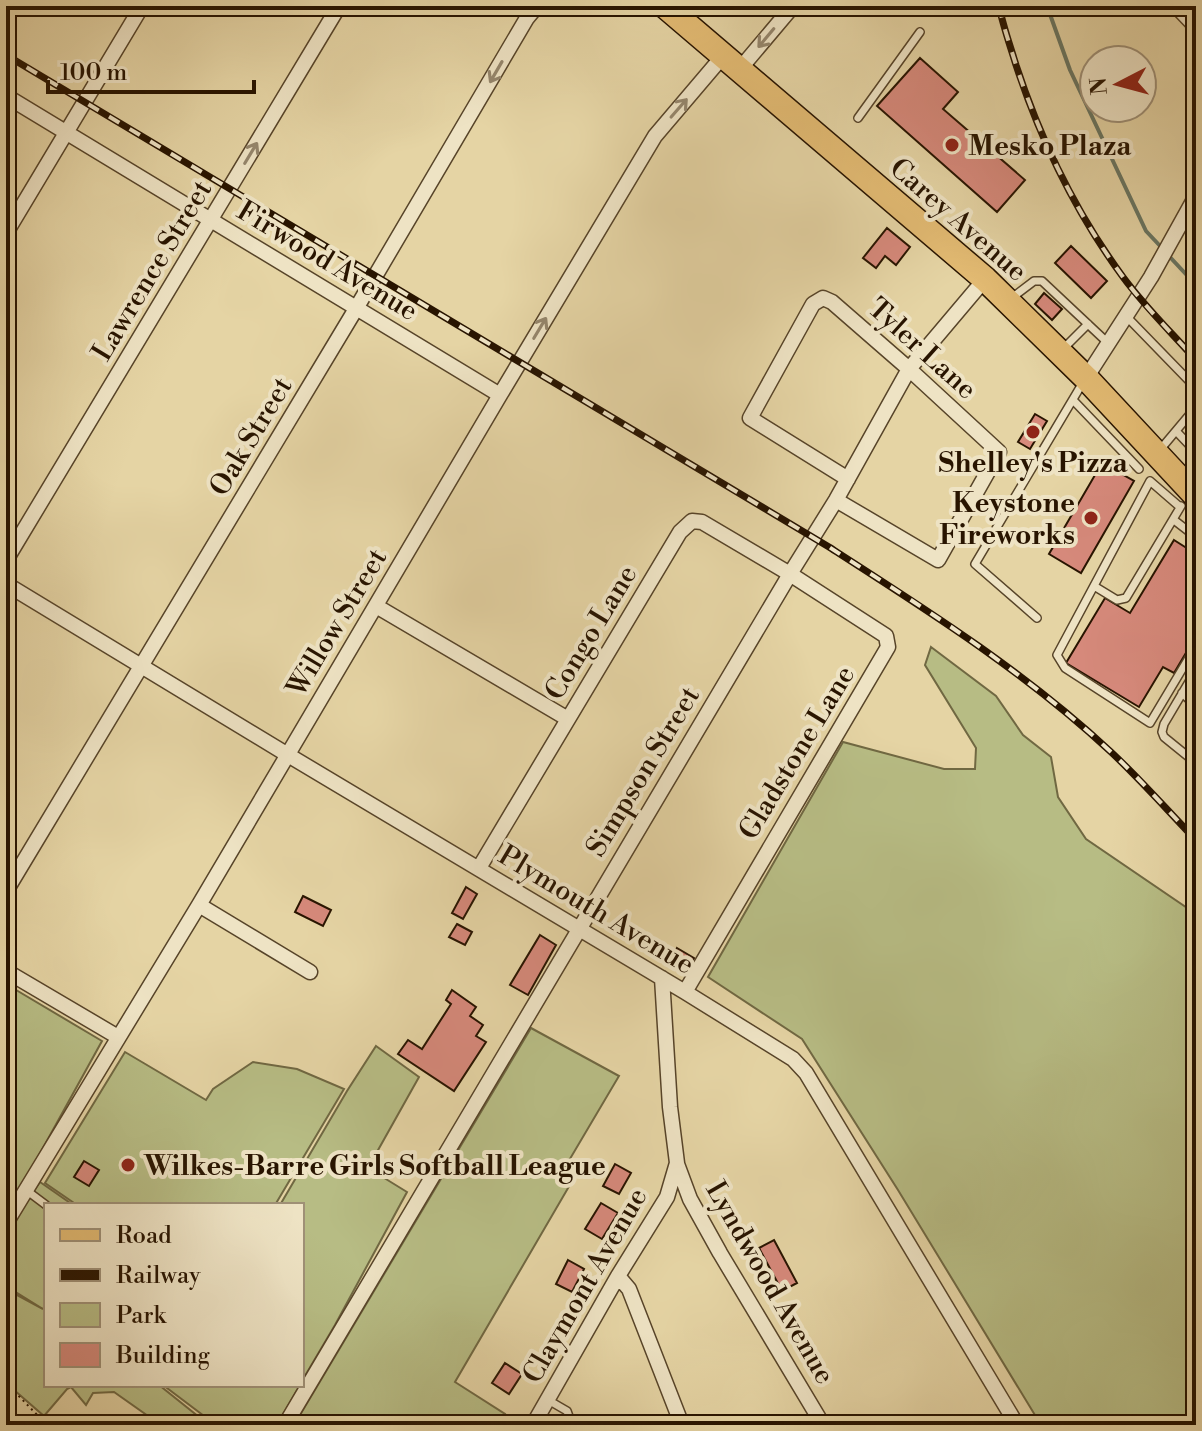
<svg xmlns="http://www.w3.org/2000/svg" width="1202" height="1431" viewBox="0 0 1202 1431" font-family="'Libre Bodoni',serif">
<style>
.green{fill:#b7bc84;stroke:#706842;stroke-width:2}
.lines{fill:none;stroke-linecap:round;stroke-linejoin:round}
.stream{stroke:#6a7662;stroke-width:4}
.building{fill:#d6897b;stroke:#281400;stroke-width:2}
.lane-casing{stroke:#574429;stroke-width:10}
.street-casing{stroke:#574429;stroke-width:17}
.primary-casing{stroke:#281400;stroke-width:27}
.path{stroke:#281400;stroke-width:2;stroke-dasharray:2 4;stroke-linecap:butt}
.lane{stroke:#eee3c4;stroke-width:7}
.street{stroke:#eee3c4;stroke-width:14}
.primary{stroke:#e2ba72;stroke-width:24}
.rail-casing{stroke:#281400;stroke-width:7}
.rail{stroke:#eee3c4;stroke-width:4;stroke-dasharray:12;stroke-linecap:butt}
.oneway{stroke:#95866c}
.poi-dot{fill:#8f2418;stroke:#eee3c4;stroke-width:3}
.labels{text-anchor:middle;stroke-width:8;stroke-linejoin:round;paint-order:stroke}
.poi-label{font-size:28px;font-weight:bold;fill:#281400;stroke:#eee3c4;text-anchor:start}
.street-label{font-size:28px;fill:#281400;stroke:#eee3c4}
</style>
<rect width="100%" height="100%" fill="#e5d4a4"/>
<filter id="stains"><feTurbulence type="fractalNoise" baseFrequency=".0025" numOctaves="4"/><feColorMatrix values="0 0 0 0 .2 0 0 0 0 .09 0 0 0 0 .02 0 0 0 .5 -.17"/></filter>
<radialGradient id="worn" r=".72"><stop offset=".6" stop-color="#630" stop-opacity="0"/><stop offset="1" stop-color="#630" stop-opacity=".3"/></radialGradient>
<path class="green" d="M931 647 996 696 1023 735 1051 757 1058 797 1086 839 1193 912 1196 916V1425H1041L898 1190 802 1039 708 977 843 742 944 769H975L976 748 925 665Z
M6 984 102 1041 6 1215Z
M531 1028 619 1076 561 1174 571 1183 455 1382 505 1414 500 1425H294Z
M376 1046 419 1077 368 1168 407 1192 335 1325 302 1381V1205H280L347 1091Z
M125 1052 206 1100 213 1089 253 1062 297 1069 344 1089 275 1205H77L45 1183Z
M40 1182 73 1205H46V1385H159L209 1425H155L148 1416 114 1392 93 1393 86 1405 71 1387 67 1389 44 1416 6 1383V1289L43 1309 6 1286V1230Z
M163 1385H300L277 1425H216Z"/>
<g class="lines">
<path class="stream" d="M1047 6 1070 70 1146 231 1162 248
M1168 255 1196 285"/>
</g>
<path class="building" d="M920 58 958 92 943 109 1025 180 997 212 877 106Z
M887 228 910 247 896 265 885 256 876 268 863 258Z
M1071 246 1107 281 1091 298 1055 263Z
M1044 293 1062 309 1052 320 1035 304Z
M1035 414 1047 421 1030 449 1018 442Z
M1102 463 1134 481 1081 573 1049 554Z
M1174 540 1196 554V636L1174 673 1163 667 1139 707 1066 663 1105 598 1130 613Z
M466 887 477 894 463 919 452 913Z
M303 896 331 910 323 926 295 912Z
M457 924 472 932 465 945 449 937Z
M540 935 556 945 528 995 510 985Z
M677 948 694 958 687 971 670 961Z
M452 990 476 1007 470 1016 483 1025 476 1036 486 1042 454 1091 398 1054 408 1040 422 1049 451 1004 446 1000Z
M84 1161 99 1170 89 1186 74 1177Z
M615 1164 631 1173 619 1194 603 1186Z
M601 1203 618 1213 602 1239 585 1229Z
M774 1240 797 1283 782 1291 759 1248Z
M568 1260 584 1269 572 1292 556 1284Z
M505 1363 522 1374 509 1394 492 1383Z"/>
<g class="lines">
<defs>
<path id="lane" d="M858 118 920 32
M1009 300 1034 281H1042L1108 343
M1126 316 1196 388
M1064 348 1088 324
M1073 400 1139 469
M1176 431 1196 452
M1159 451 1196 407
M1180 507 1150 481 1057 655 1065 668 1150 723 1196 646
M1174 520 1196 537
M1094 586 1117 600 1126 598 1181 506
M1037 618 975 564 1082 384
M1196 670 1164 724 1162 732 1164 737 1196 763
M1182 693 1196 706
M26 1190 46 1205
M548 1400 567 1411 571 1422 569 1425"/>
<path id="street" d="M1176 6 1196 27
M739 70 793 6
M6 96 500 395
M6 233 142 6
M1086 378 1151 277 1196 196
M836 500 938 560 999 452 909 369 832 302 823 298 813 304 750 418 848 479
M6 560 339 6
M6 584 288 755 685 992 793 1059 806 1073 1017 1425
M376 606 568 719
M479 868 680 532 692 521 702 522 790 574 886 636 888 647 685 992
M6 891 357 307 527 18 537 6
M199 905 310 972
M6 971 118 1037
M677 1164 690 1199 720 1253 823 1425
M6 1223 199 905 500 395 655 136 723 56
M618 1276 629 1289 682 1425
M285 1425 790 574 836 500 909 369 985 279
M533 1425 618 1276 667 1197 677 1163 670 1107 662 978"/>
<path id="primary" d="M665 6 985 279 1086 378 1196 496"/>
</defs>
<use href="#lane" class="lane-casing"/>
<use href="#street" class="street-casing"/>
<use href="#primary" class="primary-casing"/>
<path class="path" d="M6 1383 47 1425"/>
<use href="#lane" class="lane"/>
<use href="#street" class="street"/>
<use href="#primary" class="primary"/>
<defs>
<path id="rail" d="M999 6C1003 26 1010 45 1016 65 1041 141 1076 213 1123 277 1145 307 1172 333 1196 360
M6 55 829 547C927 610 1025 672 1111 752 1141 780 1168 811 1196 840"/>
</defs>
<use href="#rail" class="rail-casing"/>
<use href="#rail" class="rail"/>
</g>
<defs><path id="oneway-shaft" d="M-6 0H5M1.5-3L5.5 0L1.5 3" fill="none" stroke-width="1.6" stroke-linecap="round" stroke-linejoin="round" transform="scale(2)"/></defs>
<g class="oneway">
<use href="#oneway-shaft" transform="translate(766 38) rotate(130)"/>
<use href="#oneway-shaft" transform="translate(496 72) rotate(120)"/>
<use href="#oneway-shaft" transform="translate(679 108) rotate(-49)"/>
<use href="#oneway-shaft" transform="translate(251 153) rotate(-59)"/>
<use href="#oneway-shaft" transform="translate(540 328) rotate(-59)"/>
</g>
<g class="poi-dot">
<circle cx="952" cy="145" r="8"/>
<circle cx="1033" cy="432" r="8"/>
<circle cx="1091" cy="518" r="8"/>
<circle cx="128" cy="1165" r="8"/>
</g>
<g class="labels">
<g class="poi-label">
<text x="968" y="155">Mesko Plaza</text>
<text x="1033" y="472" text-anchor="middle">Shelley's Pizza</text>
<text x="1075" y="512" text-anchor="end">Keystone<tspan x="1075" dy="32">Fireworks</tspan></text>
<text x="144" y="1175">Wilkes-Barre Girls Softball League</text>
</g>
<g class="street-label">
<text transform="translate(959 219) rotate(41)" y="10">Carey Avenue</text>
<text transform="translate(328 260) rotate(31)" y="10">Firwood Avenue</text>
<text transform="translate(151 270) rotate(-59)" y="10">Lawrence Street</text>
<text transform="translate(923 348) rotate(42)" y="10">Tyler Lane</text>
<text transform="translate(250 436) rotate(-59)" y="10">Oak Street</text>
<text transform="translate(336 622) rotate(-59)" y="10">Willow Street</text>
<text transform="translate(590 632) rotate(-59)" y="10">Congo Lane</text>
<text transform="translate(796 752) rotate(-59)" y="10">Gladstone Lane</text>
<text transform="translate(642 771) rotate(-59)" y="10">Simpson Street</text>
<text transform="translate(597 909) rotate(31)" y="10">Plymouth Avenue</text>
<text transform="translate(771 1282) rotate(60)" y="10">Lyndwood Avenue</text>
<text transform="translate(584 1285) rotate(-60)" y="10">Claymont Avenue</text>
</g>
</g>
<rect width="1202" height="1431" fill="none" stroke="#e5d4a4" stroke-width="32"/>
<rect x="8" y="8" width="1186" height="1415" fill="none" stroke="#281400" stroke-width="4"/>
<rect x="16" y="16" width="1170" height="1399" fill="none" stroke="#281400" stroke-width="2"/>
<rect x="44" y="1203" width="260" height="184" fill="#eee3c4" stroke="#9f9076" stroke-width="2"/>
<rect x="60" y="1229" width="40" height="12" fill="#e2ba72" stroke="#9f9076" stroke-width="2"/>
<text x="116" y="1243" font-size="24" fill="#281400">Road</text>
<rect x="60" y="1269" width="40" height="12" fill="#281400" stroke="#9f9076" stroke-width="2"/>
<text x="116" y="1283" font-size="24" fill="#281400">Railway</text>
<rect x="60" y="1303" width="40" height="24" fill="#b7bc84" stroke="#9f9076" stroke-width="2"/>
<text x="116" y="1323" font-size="24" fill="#281400">Park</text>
<rect x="60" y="1343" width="40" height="24" fill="#d6897b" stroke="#9f9076" stroke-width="2"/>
<text x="116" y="1363" font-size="24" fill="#281400">Building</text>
<g transform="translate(1118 84) rotate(264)"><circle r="38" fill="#eee3c4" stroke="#9f9076" stroke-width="2"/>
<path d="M0-6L14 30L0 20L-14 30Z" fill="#8f2418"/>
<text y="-12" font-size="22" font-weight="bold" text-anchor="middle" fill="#281400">N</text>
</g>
<path d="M48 80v12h206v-12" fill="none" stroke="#281400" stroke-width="4"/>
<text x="60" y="80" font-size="24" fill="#281400" stroke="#eee3c4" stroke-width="6" paint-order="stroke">100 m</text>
<rect width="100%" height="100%" filter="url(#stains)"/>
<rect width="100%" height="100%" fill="url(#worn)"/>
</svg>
